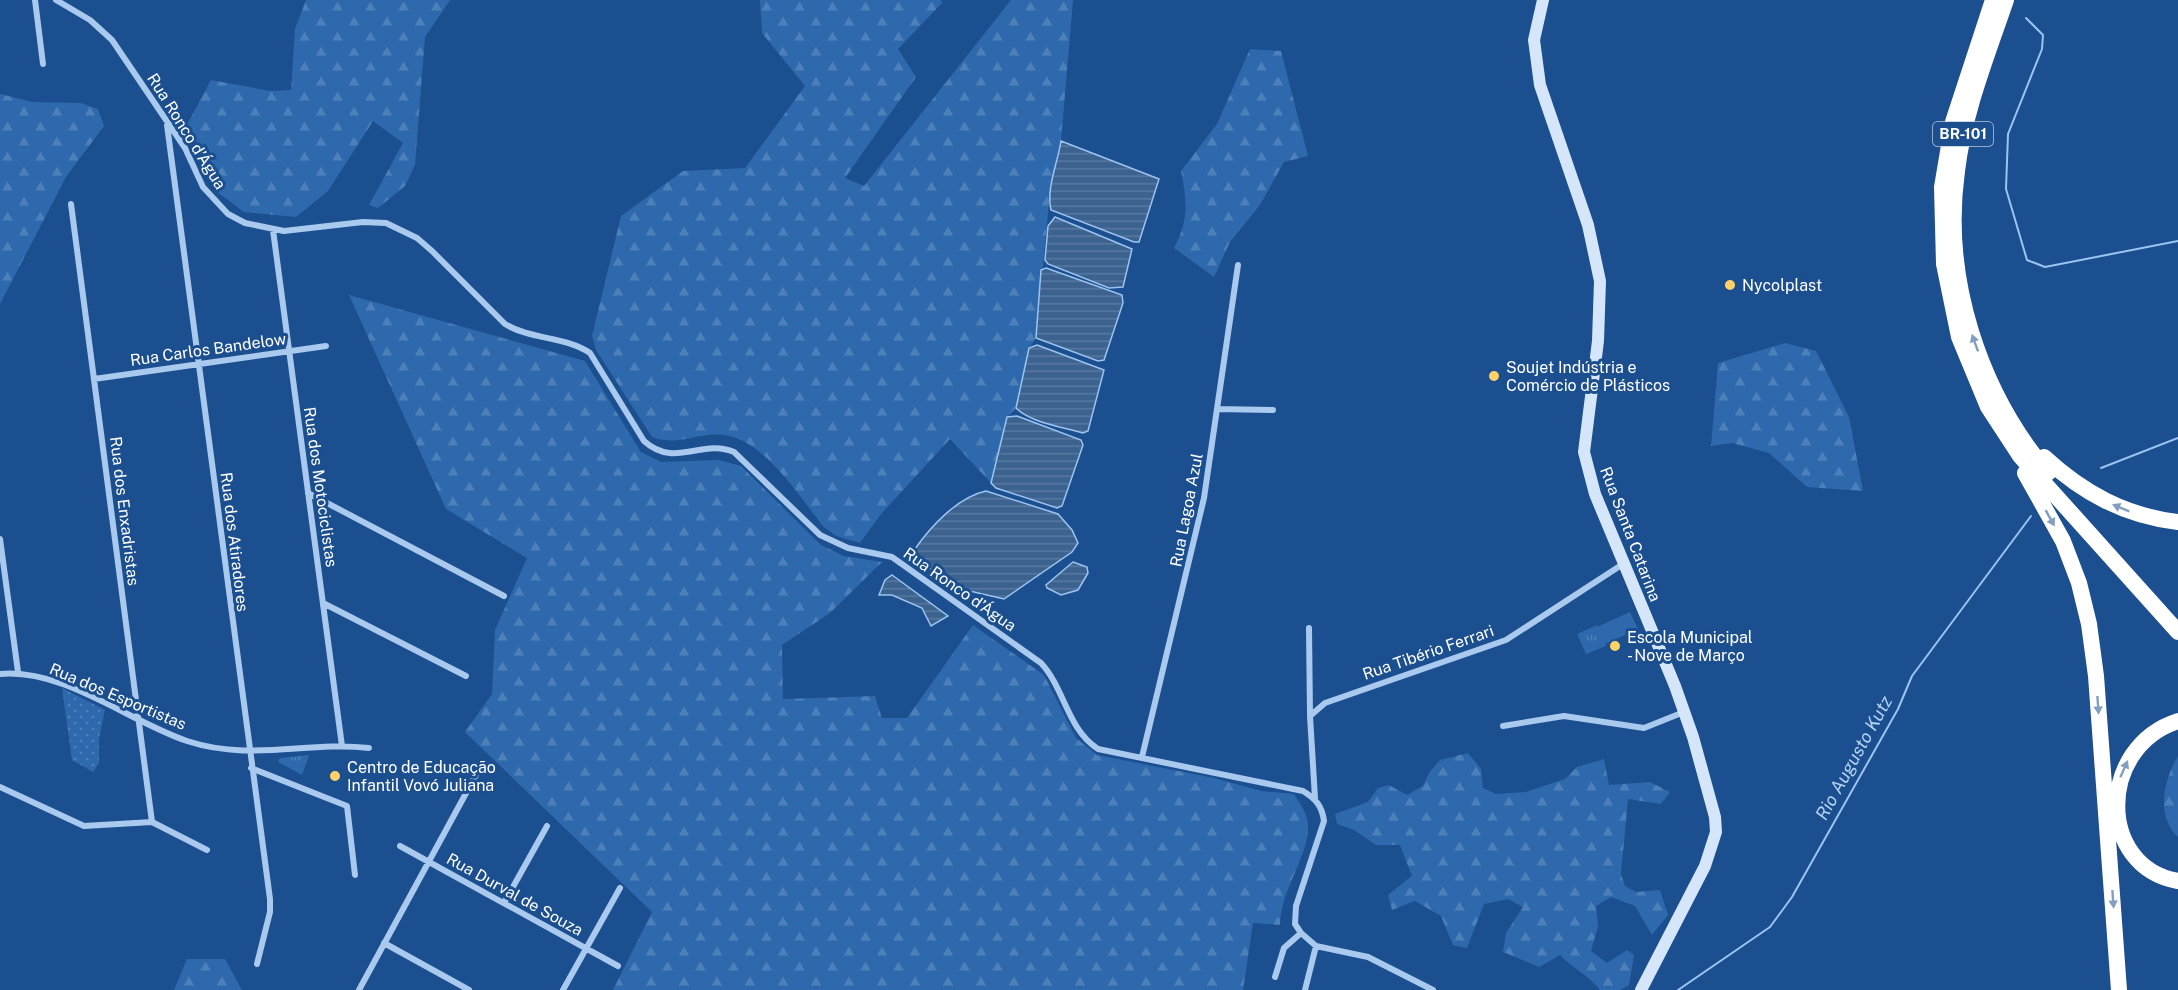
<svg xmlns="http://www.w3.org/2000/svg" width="2178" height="990" viewBox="0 0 2178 990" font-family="'Public Sans',sans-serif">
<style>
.grass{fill:url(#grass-dots)}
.forest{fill:url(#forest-firs)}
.park{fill:url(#park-tufts)}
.pitch{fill:#2e69ad}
.water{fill:url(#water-rules);stroke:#9cc4f0;stroke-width:1.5}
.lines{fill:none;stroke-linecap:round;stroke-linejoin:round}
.stream{stroke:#9cc4f0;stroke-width:2}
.street{stroke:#a9c9ee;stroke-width:6}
.secondary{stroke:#d6e6fa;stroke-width:12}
.highway{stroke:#fff;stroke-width:16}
.oneway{fill:#829ec1}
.poi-dot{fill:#ffd166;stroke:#1b4f8f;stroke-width:2}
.labels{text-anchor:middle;stroke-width:6;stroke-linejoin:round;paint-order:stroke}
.shield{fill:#1b4f8f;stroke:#bbcadd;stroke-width:1.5}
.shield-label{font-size:15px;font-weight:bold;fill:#fff}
.street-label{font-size:16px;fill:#fff;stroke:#1b4f8f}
.poi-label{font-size:16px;fill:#fff;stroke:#1b4f8f;text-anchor:start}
.water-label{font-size:18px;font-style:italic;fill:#b5d3f5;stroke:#1b4f8f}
</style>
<defs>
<pattern id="grass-dots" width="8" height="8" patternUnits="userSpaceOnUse" patternTransform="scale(1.5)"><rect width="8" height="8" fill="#2e69ad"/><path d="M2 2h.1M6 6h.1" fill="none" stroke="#4d80b9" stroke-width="1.8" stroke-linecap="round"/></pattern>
<pattern id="forest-firs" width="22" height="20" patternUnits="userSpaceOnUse" patternTransform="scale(1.5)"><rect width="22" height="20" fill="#2e69ad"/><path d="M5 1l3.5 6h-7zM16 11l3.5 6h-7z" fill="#4d80b9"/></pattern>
<pattern id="park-tufts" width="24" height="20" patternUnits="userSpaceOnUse" patternTransform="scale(1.5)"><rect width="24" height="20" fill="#2e69ad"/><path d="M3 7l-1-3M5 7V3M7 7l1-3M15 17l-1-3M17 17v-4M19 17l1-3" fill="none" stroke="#4d80b9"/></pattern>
<pattern id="water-rules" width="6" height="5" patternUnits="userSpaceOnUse" patternTransform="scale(1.5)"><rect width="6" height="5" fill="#3c6290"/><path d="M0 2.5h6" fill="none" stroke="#597aa1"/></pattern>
</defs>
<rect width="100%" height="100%" fill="#1b4f8f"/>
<path class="grass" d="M62 688 105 710 99 739V763L93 772 72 760Z"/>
<path class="forest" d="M306 0H450L425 37 415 165 405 186 378 208 369 205 403 143 373 121 328 191 296 217 244 212 216 191 183 132 211 80 271 91 291 90 295 29Z
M760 0H941L942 3 898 49 916 77 845 178 864 186 1011 0H1073L1061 141 1049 202 1036 338 1029 348 1016 408 1007 417 991 483 950 439 881 514 860 543 836 536 824 527C800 498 765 440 724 435 697 432 680 447 652 437L596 350 592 336 621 216 683 171 745 168 805 86 762 33Z
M1250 49 1281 51 1308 156 1284 162 1260 205 1230 242 1214 277 1174 248C1189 221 1187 201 1181 171L1217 124Z
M0 94 33 102 81 103 98 109 104 126 66 177 0 304Z
M349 295 585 361 641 452 661 462 719 460 741 466 821 545 844 556 882 562 830 613 782 645 783 699 875 696 882 718H907L973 625 1044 675 1076 738 1097 755 1214 778 1261 791 1294 794C1301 805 1309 815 1308 829 1307 858 1281 890 1280 925L1253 923 1243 990H613L652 912 465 732 492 694 495 630 527 558 446 509Z
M1785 343 1816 351 1849 417 1863 491 1807 487 1769 453 1732 443 1711 446 1718 363Z
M1468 753 1481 769 1483 788 1496 794 1526 792 1565 779 1577 767 1604 759 1609 785 1650 782 1670 792 1661 804 1628 799 1621 874 1625 886 1636 892 1660 890 1668 915 1652 935 1635 906 1611 897 1596 906 1598 926 1591 951 1607 963 1627 950 1634 955 1629 985 1620 990H1600C1589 975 1573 969 1560 955L1539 967 1503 952 1506 933 1523 907 1508 899 1484 904 1467 948 1453 945 1441 916 1415 901 1392 910 1388 895 1412 876 1400 845H1376L1354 830 1337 824 1335 814 1368 802 1378 788 1389 785 1407 795 1423 786 1429 773 1440 760Z
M2178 756V837C2155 815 2164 779 2178 756Z
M187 959H225L242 990H174Z"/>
<path class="park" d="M1597 625 1606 646 1586 654 1577 634Z
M309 755 302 775 278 762 280 758Z"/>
<path class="pitch" d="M1630 612 1638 629 1605 644 1597 627Z"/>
<path class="water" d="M1061 141 1159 179 1139 242H1134L1051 210C1046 188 1058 162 1061 141Z
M1055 217 1132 249 1123 287 1109 288 1048 264 1045 260 1048 226Z
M1046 268 1122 295 1123 303 1104 360 1098 361 1036 338 1041 270Z
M1037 345 1104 370 1088 431 1083 433C1063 427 1031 423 1016 408L1029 348Z
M1017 416 1081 440 1083 445 1062 506 1057 508 996 488 991 483 1007 417Z
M986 491 1058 514 1072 530 1078 543 1072 552 1004 599 961 589 917 560 915 549C931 526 958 497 986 491Z
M1073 562 1087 567 1088 573 1078 590 1061 595 1047 588 1046 585Z
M892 575 948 616 931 626 922 608 892 595H879L885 580Z"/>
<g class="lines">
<path class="stream" d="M2026 18 2043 35 2042 49 2008 134 2006 189 2027 260 2045 267 2178 241
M2101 468 2178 438
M1678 990 1770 927 1792 897 1898 709 1912 676 2031 516"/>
<path class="street" d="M35 0 43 64
M56 0 90 20 112 40 185 148 203 187 228 214 245 223 284 231 363 222 386 223 417 238 432 251 505 324C531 340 565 336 590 353L644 441C675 469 702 438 734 452L820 535 848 548 892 557 1041 663C1065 689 1067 729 1098 749L1303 791C1316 799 1322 806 1324 821L1296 906 1295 924 1301 933 1316 946 1368 957 1433 990
M167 125 270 899V912L257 964
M71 204 152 822
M273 230 342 746
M94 379 326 346
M1217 409 1273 410
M308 493 504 596
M0 539 18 672
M323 603 466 676
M1309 628 1310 716
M0 674C63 668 128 721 187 741 251 762 306 741 369 748
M1503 726 1564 716 1644 728 1684 712
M1142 757 1204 498 1238 265
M251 768 347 806 355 875
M0 787 84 826 152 822 207 850
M1315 798 1310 716 1325 703 1506 640 1623 564
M400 846 618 966
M504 903 547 826
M384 943 469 990
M1275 977 1284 948 1301 933
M359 990 477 773
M563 990 620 888
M1305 990 1316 946"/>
<path class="secondary" d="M1543 0 1534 40 1540 85 1588 225 1600 281 1598 341 1584 452 1595 494 1675 686 1693 737 1715 817 1716 832 1705 866 1641 990"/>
<path class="highway" d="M1993 0 1953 122 1942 187 1944 264 1959 337 1988 407 2020 456 2178 632
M2006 0C1987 56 1964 112 1957 171 1942 278 1979 391 2048 473
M2044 457C2083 493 2125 516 2178 522
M2025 473 2063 541 2079 583 2089 624 2096 676 2119 990
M2178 721C2097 747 2097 867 2178 881"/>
</g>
<defs><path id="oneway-solid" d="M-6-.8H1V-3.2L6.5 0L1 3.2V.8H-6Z" transform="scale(1.5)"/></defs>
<g class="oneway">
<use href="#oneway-solid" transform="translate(1975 343) rotate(-110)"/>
<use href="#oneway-solid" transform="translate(2121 508) rotate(-158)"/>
<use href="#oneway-solid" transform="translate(2050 518) rotate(61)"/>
<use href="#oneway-solid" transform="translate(2098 705) rotate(86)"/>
<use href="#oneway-solid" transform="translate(2124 769) rotate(-66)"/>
<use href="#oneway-solid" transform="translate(2113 899) rotate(86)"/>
</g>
<g class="poi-dot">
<circle cx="1730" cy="285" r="6"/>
<circle cx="1494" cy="376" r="6"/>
<circle cx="1615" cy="646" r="6"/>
<circle cx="335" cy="776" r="6"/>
</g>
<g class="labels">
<rect class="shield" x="1933" y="122" width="60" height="24" rx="4.5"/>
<g class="shield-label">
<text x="1963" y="139">BR-101</text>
</g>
<g class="street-label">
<text transform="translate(187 131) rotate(58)" y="6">Rua Ronco d’Água</text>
<text transform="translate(208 349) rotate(-8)" y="6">Rua Carlos Bandelow</text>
<text transform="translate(321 487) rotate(82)" y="6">Rua dos Motociclistas</text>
<text transform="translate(1186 510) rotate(-79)" y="6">Rua Lagoa Azul</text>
<text transform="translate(125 511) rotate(83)" y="6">Rua dos Enxadristas</text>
<text transform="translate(1631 534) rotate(69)" y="6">Rua Santa Catarina</text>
<text transform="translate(235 542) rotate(83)" y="6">Rua dos Atiradores</text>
<text transform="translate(960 589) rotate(35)" y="6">Rua Ronco d’Água</text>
<text transform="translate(1428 652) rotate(-19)" y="6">Rua Tibério Ferrari</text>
<text transform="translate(118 696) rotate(23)" y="6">Rua dos Esportistas</text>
<text transform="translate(515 894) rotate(29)" y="6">Rua Durval de Souza</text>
</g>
<g class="poi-label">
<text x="1742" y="291">Nycolplast</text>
<text x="1506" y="373">Soujet Indústria e<tspan x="1506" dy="18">Comércio de Plásticos</tspan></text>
<text x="1627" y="643">Escola Municipal<tspan x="1627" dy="18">- Nove de Março</tspan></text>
<text x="347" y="773">Centro de Educação<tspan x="347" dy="18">Infantil Vovó Juliana</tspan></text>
</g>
<g class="water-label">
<text transform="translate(1854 758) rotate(-61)" y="6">Rio Augusto Kutz</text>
</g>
</g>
</svg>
